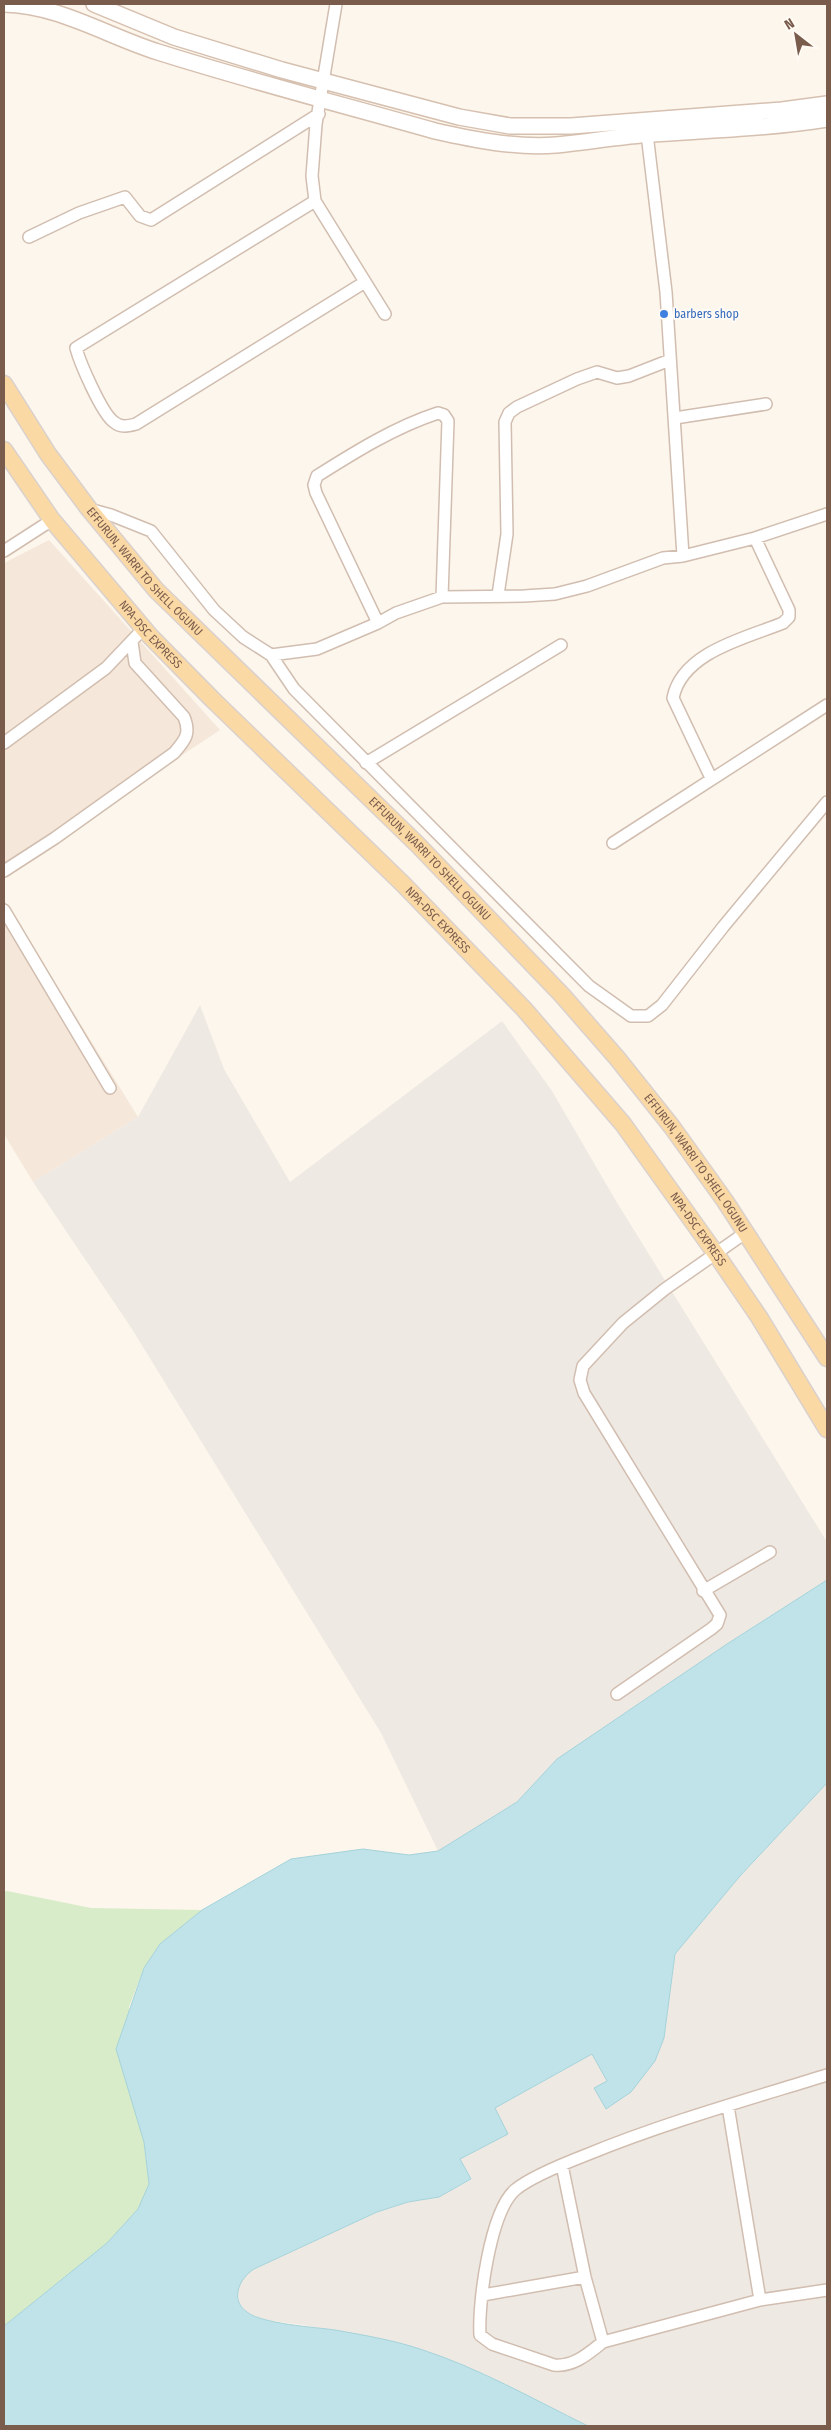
<svg xmlns="http://www.w3.org/2000/svg" width="831" height="2430" viewBox="0 0 831 2430" font-family="'Fira Sans Condensed',sans-serif">
<style>
.residential{fill:#f5e8da}
.industrial{fill:#efe9e4}
.green{fill:#d8ecc9}
.water{fill:#bfe3e8;stroke:#a5d3da}
.lines{fill:none;stroke-linecap:round;stroke-linejoin:round}
.street-casing{stroke:#d1beb0;stroke-width:14}
.secondary-casing{stroke:#d6c0b0;stroke-width:18}
.primary-casing{stroke:#dad1cd;stroke-width:19}
.street{stroke:#fff;stroke-width:11}
.secondary{stroke:#fff;stroke-width:15}
.primary{stroke:#fbd9a5;stroke-width:16}
.shop-dot{fill:#3f7fe0;stroke:#fffaf3;stroke-width:2}
.labels{text-anchor:middle;stroke-width:4;stroke-linejoin:round;paint-order:stroke}
.shop-label{font-size:12px;fill:#366cbe;stroke:#fffaf3;text-anchor:start}
.street-label{font-size:12px;fill:#7a5c4d;stroke:#fffaf3}
</style>
<rect width="100%" height="100%" fill="#fdf6ec"/>
<path class="residential" d="M49 540 220 730 4 873V563Z
M4 900 138 1117 33 1182 4 1134Z"/>
<path class="industrial" d="M200 1005 224 1069 290 1182 502 1021 552 1091 616 1201 827 1542V1580L727 1644 557 1759 517 1802 438 1851 381 1733 130 1326 33 1182 138 1117Z
M827 1783V2426H588L484 2374 420 2349 304 2325 264 2320 247 2312 240 2305 237 2288 243 2276 254 2269 377 2212 408 2202 439 2197 471 2180 460 2159 494 2108 592 2054 608 2081 606 2109 672 1970 675 1954 740 1876Z"/>
<path class="green" d="M7 1891 91 1908 202 1910 160 1944 144 1968 129 2007 132 2099 144 2142 149 2184 138 2209 107 2243 4 2326V1892Z"/>
<path class="water" d="M827 1580V1783L740 1876 675 1954 664 2038 655 2061 631 2092 606 2109 594 2088 607 2081 592 2054 495 2108 508 2134 460 2159 471 2179 439 2197 408 2202 377 2212 254 2269C240 2278 229 2299 247 2312 262 2324 314 2327 335 2330 363 2335 393 2340 420 2349 479 2368 533 2399 588 2426H4V2326L107 2243 138 2209 149 2184 144 2142 116 2049 144 1968 160 1944 202 1910 291 1859 363 1849 409 1855 438 1851 517 1802 557 1759 727 1644Z"/>
<g class="lines">
<defs>
<path id="street" d="M336 4 316 124 312 176 315 201 385 314
M647 134 666 292 683 556
M315 201 76 348C80 363 102 414 114 422 121 428 128 426 136 424L365 282
M29 237 79 213 125 197 140 216 151 220 319 114
M675 418 766 404
M89 509 111 515 151 531 214 610 243 637 271 655 317 649 378 623 396 613 442 597 524 596 555 594 587 586 663 558 683 556 755 538 827 514
M4 551 52 520
M498 595 507 534 505 422 509 413 517 407 577 379 597 372 617 378 629 376 670 360
M378 623 316 493 314 485 317 476C355 452 395 427 438 413L444 415 448 421 442 597
M271 655 294 689 589 986 631 1016H648L662 1005 723 927 827 802
M4 743 106 668 144 628
M366 763 561 645
M711 778 673 698C682 652 746 638 783 623L789 617V610L755 538
M613 843 827 705
M4 871 55 838 174 753C185 740 191 734 184 717L135 663 132 642
M4 910 110 1088
M703 1591 770 1552
M617 1694 711 1629 717 1624 720 1615 584 1393 580 1380 583 1366 623 1323 665 1289 745 1233
M827 2075C746 2100 664 2123 586 2155 568 2162 529 2178 515 2190 490 2212 478 2303 480 2335L492 2344 554 2365C574 2367 589 2353 603 2342L760 2300 827 2290
M728 2106 760 2300
M562 2165 585 2277 603 2342
M483 2295 585 2277"/>
<path id="secondary" d="M4 4C59 5 107 36 158 52 250 81 343 105 435 131 475 140 515 148 556 145 588 142 621 136 653 134 711 130 770 128 827 119
M94 4 174 37 282 70 459 117 510 126H571L782 110 827 104"/>
<g id="primary">
<path id="s1" d="M4 384 48 454 89 509 156 590 418 845 562 995 617 1058 672 1127 725 1201 827 1358"/>
<path id="s2" d="M4 450 52 520 150 636 213 700 403 884 524 1009 623 1124 716 1254 759 1317 827 1429"/>
</g>
</defs>
<use href="#street" class="street-casing"/>
<use href="#secondary" class="secondary-casing"/>
<use href="#primary" class="primary-casing"/>
<use href="#street" class="street"/>
<use href="#secondary" class="secondary"/>
<use href="#primary" class="primary"/>
</g>
<circle class="shop-dot" cx="664" cy="314" r="5"/>
<g class="labels">
<g class="shop-label">
<text x="674" y="318">barbers shop</text>
</g>
<g class="street-label">
<text dy="4" stroke="none"><textPath href="#s1" startOffset="235">EFFURUN, WARRI TO SHELL OGUNU</textPath></text>
<text dy="4" stroke="none"><textPath href="#s2" startOffset="236">NPA-DSC EXPRESS</textPath></text>
<text dy="4" stroke="none"><textPath href="#s1" startOffset="640">EFFURUN, WARRI TO SHELL OGUNU</textPath></text>
<text dy="4" stroke="none"><textPath href="#s2" startOffset="641">NPA-DSC EXPRESS</textPath></text>
<text dy="4" stroke="none"><textPath href="#s1" startOffset="1045">EFFURUN, WARRI TO SHELL OGUNU</textPath></text>
<text dy="4" stroke="none"><textPath href="#s2" startOffset="1046">NPA-DSC EXPRESS</textPath></text>
</g>
</g>
<rect width="831" height="2430" fill="none" stroke="#7a5c4d" stroke-width="10"/>
<g transform="translate(796 35) rotate(329)" stroke="#fffaf3" stroke-width="4" paint-order="stroke">
<path d="M0-4L9 19L0 12L-9 19Z" fill="#7a5c4d"/>
<text y="-8" font-size="14" font-weight="bold" text-anchor="middle" fill="#7a5c4d">N</text>
</g>
</svg>
